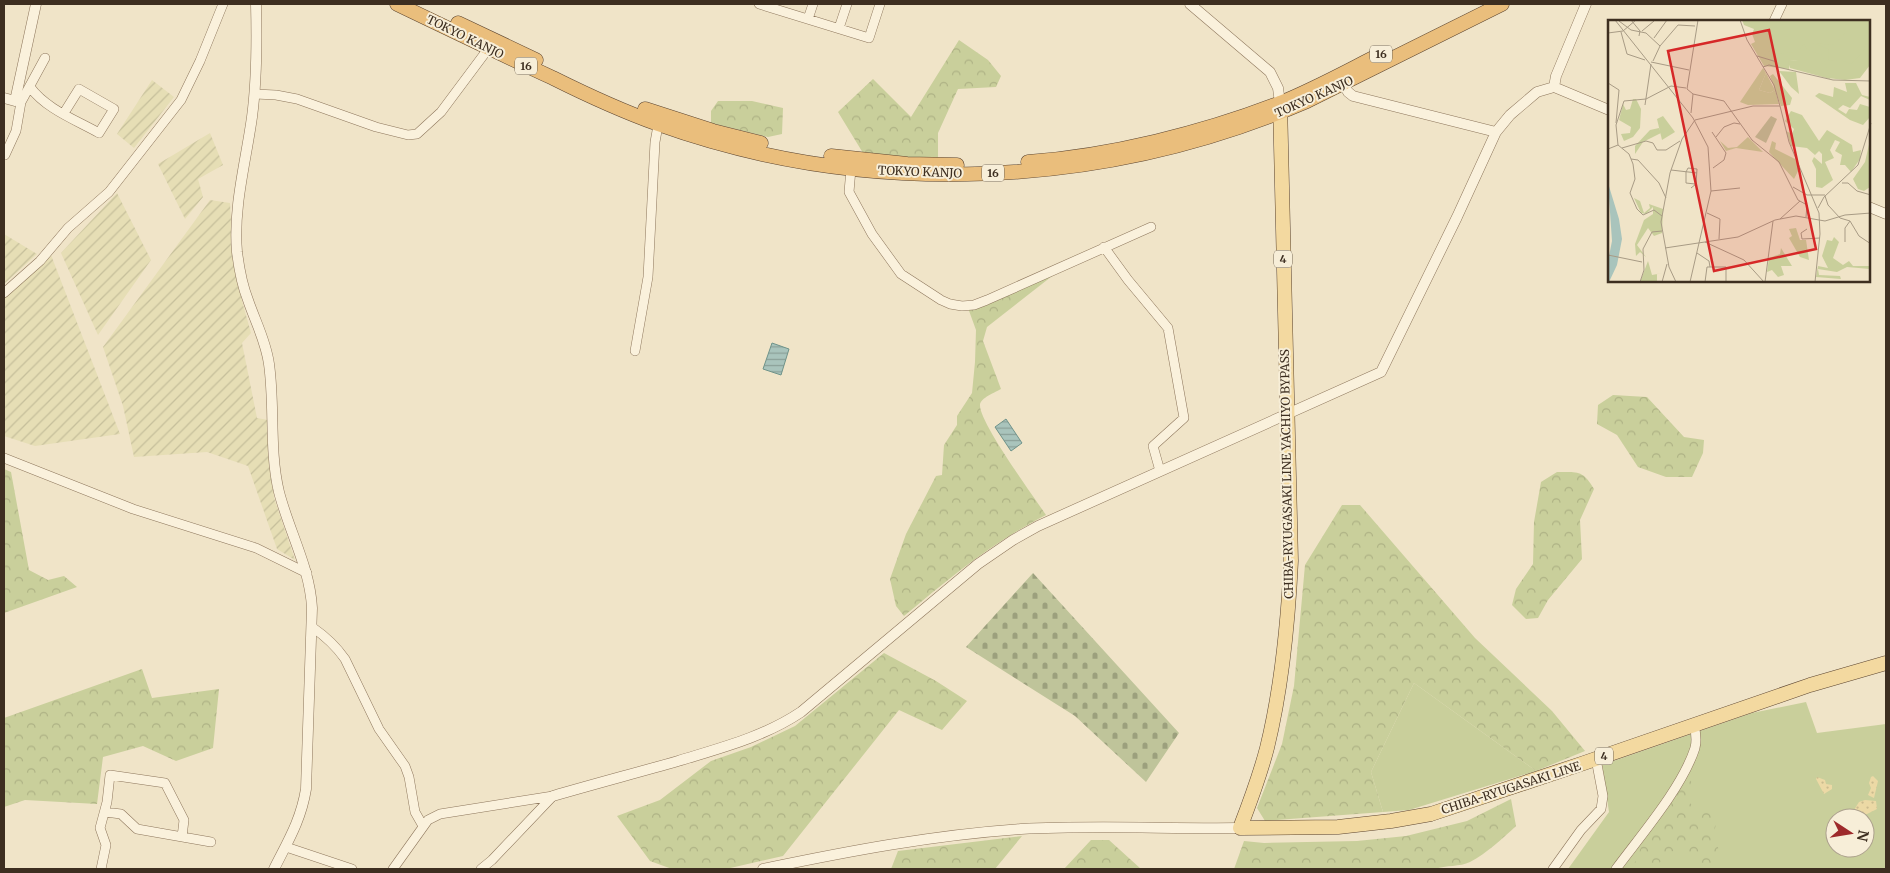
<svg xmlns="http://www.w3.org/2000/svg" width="1890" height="873" viewBox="0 0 1890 873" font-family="Merriweather,serif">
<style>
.farmland{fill:url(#farmland-furrows)}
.green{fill:#c9cf9b;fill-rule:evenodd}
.forest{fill:url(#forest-crowns)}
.sand{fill:url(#sand-dots)}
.cemetery{fill:url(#cemetery-stones)}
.water{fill:url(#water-rules);stroke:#6f938a}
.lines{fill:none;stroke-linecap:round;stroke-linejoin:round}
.minor-casing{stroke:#8d765c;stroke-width:10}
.tertiary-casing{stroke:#8d765c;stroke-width:11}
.primary-casing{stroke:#5b4430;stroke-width:15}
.trunk-casing{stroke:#5b4430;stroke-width:15}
.minor{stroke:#faf1dc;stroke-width:9}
.tertiary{stroke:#faf1dc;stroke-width:10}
.primary{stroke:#f3d9a0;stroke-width:14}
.trunk{stroke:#eabe7c;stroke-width:14}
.labels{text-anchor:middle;stroke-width:4;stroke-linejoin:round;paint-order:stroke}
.shield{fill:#f7eed8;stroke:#756857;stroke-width:1}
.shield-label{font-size:11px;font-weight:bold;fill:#3d2e20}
.street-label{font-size:12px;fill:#3d2e20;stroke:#f7eed8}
.inset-road{fill:none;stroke:#a89b85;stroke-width:1}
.view{fill:#d62828;fill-opacity:0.15;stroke:#d62828;stroke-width:2.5}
.inset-edge{fill:none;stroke:#3d2e20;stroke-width:2.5}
</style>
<defs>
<pattern id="farmland-furrows" width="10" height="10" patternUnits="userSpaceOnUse" patternTransform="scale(1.25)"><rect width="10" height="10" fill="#e6deb5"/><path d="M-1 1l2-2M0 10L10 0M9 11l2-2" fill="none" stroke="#c6bf9b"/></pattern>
<pattern id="forest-crowns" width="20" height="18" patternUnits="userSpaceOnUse" patternTransform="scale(1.25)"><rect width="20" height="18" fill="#c9cf9b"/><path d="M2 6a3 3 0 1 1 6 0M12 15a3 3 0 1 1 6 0" fill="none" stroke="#aeb285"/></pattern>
<pattern id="sand-dots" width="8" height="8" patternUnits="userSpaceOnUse" patternTransform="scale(1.25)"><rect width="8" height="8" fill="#ecd9a5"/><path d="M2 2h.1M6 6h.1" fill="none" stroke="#cbbb8e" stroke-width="1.8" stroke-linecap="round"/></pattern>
<pattern id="cemetery-stones" width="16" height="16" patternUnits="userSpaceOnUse" patternTransform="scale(1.25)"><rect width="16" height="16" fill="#bfc49a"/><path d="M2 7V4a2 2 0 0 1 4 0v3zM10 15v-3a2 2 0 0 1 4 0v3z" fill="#9ca07d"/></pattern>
<pattern id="water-rules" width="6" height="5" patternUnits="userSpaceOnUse" patternTransform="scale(1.25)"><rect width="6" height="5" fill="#a9c4bc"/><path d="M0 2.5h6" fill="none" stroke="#8ba098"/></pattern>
</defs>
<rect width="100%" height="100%" fill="#f0e4c8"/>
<path class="farmland" d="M152 80 174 97 134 148 117 134Z
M210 133 223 165 198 179 203 197 185 219 158 164Z
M117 193 151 260 98 335 61 253Z
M210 200 230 203 233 260 242 301 251 333 242 343 257 418 268 420 274 498 295 560 277 549 248 466 207 452 134 457 123 406 103 347Z
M4 234 37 254 4 284Z
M51 255 120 434 35 446 4 436V298Z"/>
<path class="green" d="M1414 683 1536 771 1409 810 1383 812 1371 772Z
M1806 702 1817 733 1886 724V869H1568L1609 812 1602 765 1752 713ZM1835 818H1865V848H1835Z"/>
<path class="forest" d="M959 40 988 60 1001 76 996 87 958 89 938 133V159L879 156 863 153 838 112 873 79 911 117Z
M718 101H752L783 108 782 134 768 137 711 123V111Z
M1056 273 987 327 983 341 1001 389C996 392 980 398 980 405 979 422 1034 497 1046 515 991 543 951 577 904 616L896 606 890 579 906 534 936 476 942 475 944 445 957 425V416L972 393 975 362 976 330 968 308Z
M1613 395 1647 397 1684 437 1704 440 1703 453 1692 477H1666L1638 467 1617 435 1597 424 1598 405Z
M4 469 11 472 29 570 48 580 64 576 77 587 4 613Z
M1557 472C1578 472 1583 470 1594 489L1580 520 1582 559 1548 600 1538 618 1526 619 1512 605 1516 589 1533 564 1534 522 1541 482Z
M1342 505H1360L1475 638 1552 711 1585 751 1536 771 1414 683 1371 772 1383 812 1265 821 1257 808 1282 744 1294 686 1305 565Z
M884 653 936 681 967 701 942 730 899 710 783 856 726 869H672L650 861 617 816 660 800 711 761 751 747 795 726Z
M142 669 152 698 219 689 213 748 176 761 143 746 103 757 97 804 25 800 4 807V718Z
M1688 777 1692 783 1688 801 1695 808 1720 809 1714 832 1720 855V869H1695L1688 849 1680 845 1652 869H1632L1642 845Z
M1511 799 1516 826C1502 839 1487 853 1470 862 1460 867 1446 865 1435 869H1234L1244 841 1264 843 1357 841 1406 836 1467 821Z
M1022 836 995 869H891L898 851Z
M1091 840H1109L1141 869H1064Z"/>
<path class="sand" d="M1873 776 1878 781 1874 798 1868 795 1871 788 1869 783 1871 777Z
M1817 777 1825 780 1826 784 1832 785V789L1824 794 1816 779Z
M1865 800 1876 801 1877 809 1867 814H1859L1854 810 1859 802Z"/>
<path class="cemetery" d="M1033 573 1179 733 1146 782 1075 716 966 647Z"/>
<path class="water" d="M772 343 789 349 781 375 763 369Z
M1006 419 1022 443 1011 451 995 427Z"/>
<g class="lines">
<defs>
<path id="minor" d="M759 4 869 38 880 4
M808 19 813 4
M1774 21 1782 4
M839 28 847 4
M30 87C46 109 76 120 99 133L114 109 79 89 64 113
M255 94 276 95 297 99 376 127 408 135 417 134 441 112 491 45
M5 155 16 131 21 102 45 58
M851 169 849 192 872 234 901 274 941 300 950 304 962 306 974 305 987 300 1151 227
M1104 247 1128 280 1168 328 1184 418 1153 446 1160 471
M4 293 40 261 68 228 109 192 181 100 200 61 223 4
M635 351 648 277 655 142 659 120
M4 458 133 509 256 548 307 573
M312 627C325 636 336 646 345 659L379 729 405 766 409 777 415 812 423 826
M105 812 121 814 137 829 211 842
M286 847 352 869
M101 869 106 845 100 828 107 802 110 775 165 783 184 820 182 837
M393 869 428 820 440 814 553 796
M481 869 492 860 552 797
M1553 869 1581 830 1601 809 1603 796 1596 759
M1616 869C1641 835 1682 788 1695 748 1697 740 1696 733 1694 725"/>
<path id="tertiary" d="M256 4C257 42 257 79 252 117 246 161 233 207 237 252 239 268 242 285 248 300 255 321 266 341 269 364 275 407 269 450 279 492 289 531 310 568 312 608L306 789C301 820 288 841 274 869
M1190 4 1270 72 1278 88 1280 103
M1344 84 1348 92 1353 96 1496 132
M1554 87 1556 76 1586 4
M4 98 15 101 36 4
M1869 207 1886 214
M553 796C594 784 636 773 678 761 720 748 764 737 801 712L978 564 1013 540 1038 526 1381 372 1457 217 1496 132 1510 115 1537 92 1554 87 1609 110
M763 869C849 851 933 835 1021 829 1094 825 1167 829 1240 828"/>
<path id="primary" d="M1280 103 1291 561C1288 624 1282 687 1267 748 1260 775 1250 802 1240 828L1338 827 1391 821 1431 814 1584 763 1810 685 1886 663"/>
<path id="trunk" d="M397 4C449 29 501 54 553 78 587 95 622 111 658 124 867 199 1103 189 1307 101L1502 4
M458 23 536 60
M645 109 713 131 761 143
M831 156 907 164 957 165
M1028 162C1110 156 1203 133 1280 103 1315 89 1349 70 1383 53"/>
</defs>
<use href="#minor" class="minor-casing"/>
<use href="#tertiary" class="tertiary-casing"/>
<use href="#primary" class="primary-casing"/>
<use href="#trunk" class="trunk-casing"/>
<use href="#minor" class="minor"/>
<use href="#tertiary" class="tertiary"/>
<use href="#primary" class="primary"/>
<use href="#trunk" class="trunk"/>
</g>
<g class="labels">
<g class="shield">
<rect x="1370" y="45.5" width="22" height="17" rx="4"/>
<rect x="515" y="57.5" width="22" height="17" rx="4"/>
<rect x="982" y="164.5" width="22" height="17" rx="4"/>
<rect x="1274" y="250.5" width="18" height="17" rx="4"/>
<rect x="1595" y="747.5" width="18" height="17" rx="4"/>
</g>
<g class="shield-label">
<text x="1381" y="58">16</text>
<text x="526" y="70">16</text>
<text x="993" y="177">16</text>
<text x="1283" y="263">4</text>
<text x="1604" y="760">4</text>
</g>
<g class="street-label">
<text transform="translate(465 37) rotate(26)" y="4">TOKYO KANJO</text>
<text transform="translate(1314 97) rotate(-24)" y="4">TOKYO KANJO</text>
<text transform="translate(920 172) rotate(2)" y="4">TOKYO KANJO</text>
<text transform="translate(1287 474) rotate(-91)" y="4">CHIBA-RYUGASAKI LINE YACHIYO BYPASS</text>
<text transform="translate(1511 788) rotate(-18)" y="4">CHIBA-RYUGASAKI LINE</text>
</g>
</g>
<g transform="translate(1608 20)">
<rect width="262" height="262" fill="#f0e4c8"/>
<path d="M134 0H262V45L252 58 237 60 219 58 192 40 182 41 181 49 156 46 143 24 147 22 144 14 146 9 136 5ZM158 53 167 70 162 73 151 70ZM55 96 67 112 54 120 49 99Z" fill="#c9cf9b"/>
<path d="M239 0H258L259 7 262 8 254 20 258 24 255 32 243 44 233 40 221 41 220 29 205 23 226 25 236 14ZM196 24 199 30 214 35 222 59 182 48 180 41 190 40V32L163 34 171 41 155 36 163 30H191ZM155 48 158 53 151 70 162 73 167 70 171 84 140 85 132 82ZM171 51 188 52 191 74 183 67ZM165 54 184 78 182 85 173 86 162 56ZM237 63H248L254 75 262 77V80L253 76 242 88 235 85 230 89 238 94 241 89 249 90 252 84 262 87V97L255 105 242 100 207 76 211 73 225 77 226 67 239 72ZM25 79H28L33 89 32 108 25 117 16 121 13 114 22 113 23 107 11 100 15 84 18 90 22 89ZM183 91 194 95 211 121 219 110 244 125 245 132 253 130 252 139 243 152 237 145H232L234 135 227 131 232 122 227 120 222 130 226 138 217 142 225 160 214 168 208 167V149L204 141 206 137 214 144V134L211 131 207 135 199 128 183 126 178 111 184 114 186 109 177 101ZM51 108 53 113 35 122 27 134V126L42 110ZM140 117 155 132 128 128 118 131 112 121 120 128 129 127ZM262 120V167L256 171 250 169 245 159 257 142ZM164 121 168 123 167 129 187 139 191 149 186 159 161 132ZM26 178 32 181 36 193 42 188 41 184 55 189 54 213 46 216 40 208 29 225 38 237 32 232 28 236 27 224 36 200 45 194V187L38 194 33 193ZM188 208 192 220H198L201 240 192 237 181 218 184 216 181 209ZM226 217 231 222 225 238 235 245 241 241 245 246H262V249L239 247 229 252 210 249 211 255 232 256 233 259 208 257 210 246 220 248 214 236 219 220 224 221ZM173 228 184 246H173L176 255 170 257 164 250 159 252 161 238 172 234ZM40 241 44 255 55 253 49 254V262H32Z" fill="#c9cf9b"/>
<path d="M163 96 169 99 158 123 147 117Z" fill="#bfc49a"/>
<path d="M0 163 11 199 14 219 9 245 1 262 0 241 4 221Z" fill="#a9c4bc"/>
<path class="inset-road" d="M7 0 85 98 100 127 103 171 82 262M23 0 32 11 31 16M90 0 79 69 85 74 116 81 144 120 171 142 190 180 199 185 198 197M11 1 23 10 38 13 52 26M34 11 46 1M13 12 19 34 37 40M0 13 15 11 28 0M46 18 59 0M149 36 169 42M45 41 52 26 70 5 87 6M43 42 81 50M155 47 161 45 225 60 263 61M0 63 11 70 8 103M37 85 43 44M172 86 181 122 211 193 212 214 207 262M83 93 85 74M87 100 145 86H172L166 65 139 20 132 0M104 112 118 133 116 140 105 148M108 117 116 107 126 103 132 104M10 125 21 134 25 144 27 159 22 173 29 189 35 195 46 190 54 196M14 128 38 121 45 123 49 130H58L72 121M0 129 10 125 8 105 16 81 38 79 63 66 78 68M23 139 30 140 51 163 58 178M63 150 89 153M78 152 80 148 89 149 88 164 83 168M78 152V163L87 164M234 163H240L249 171 263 175M185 167 199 175H217M103 171 132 168M217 176 220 185 232 198 242 201 251 216 263 224M210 188 216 177 250 145 263 103M99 193 112 199 111 219M172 199 192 181M199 209 193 213 194 219 212 218M97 222 136 240 156 262M237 222V208L242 201M57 228 130 217 167 200 188 196 217 201 237 195 263 193M89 233 101 241 102 247M0 235 34 242M32 262 36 250 35 229 44 212 54 211M54 262 59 244M68 262 61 247 53 202 62 153 74 119 87 100M97 262 99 247H118V262M157 262 165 201"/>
<path class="view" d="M161 10 208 229 106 251 60 31Z"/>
<rect width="262" height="262" class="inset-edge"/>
</g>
<rect width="1890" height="873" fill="none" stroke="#3d2e20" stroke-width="10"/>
<g transform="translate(1850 833) rotate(102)"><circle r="24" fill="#f7eed8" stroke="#ada18e"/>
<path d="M0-4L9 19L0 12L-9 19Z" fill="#9e2a2b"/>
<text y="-8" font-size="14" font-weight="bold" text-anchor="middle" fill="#3d2e20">N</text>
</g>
</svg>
